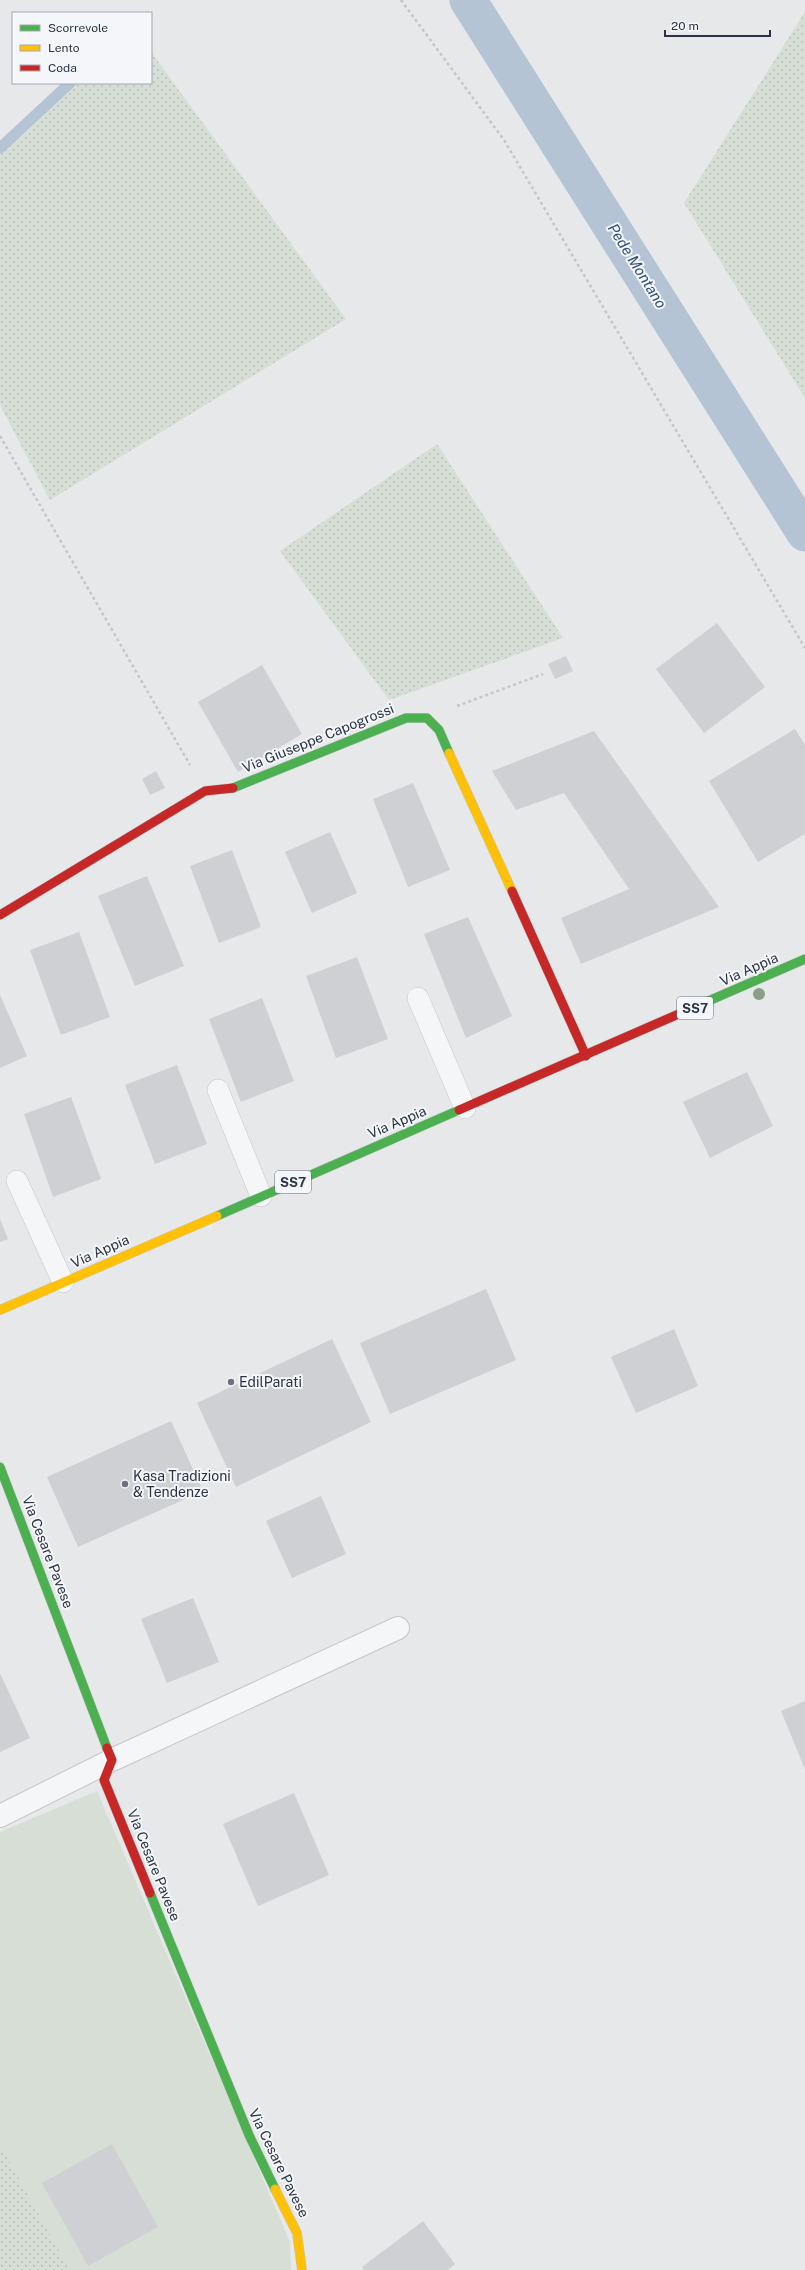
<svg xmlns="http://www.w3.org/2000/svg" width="805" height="2270" viewBox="0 0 805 2270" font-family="'Public Sans',sans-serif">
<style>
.grass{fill:url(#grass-dots)}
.garden{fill:#d6ded6}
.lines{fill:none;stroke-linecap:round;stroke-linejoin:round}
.stream{stroke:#b4c4d5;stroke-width:11}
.canal{stroke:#b4c4d5;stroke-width:37}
.building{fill:#ced0d3}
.lane-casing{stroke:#c4c6c8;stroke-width:22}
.street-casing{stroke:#c4c6c8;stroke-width:24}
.fast-casing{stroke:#c4c6c8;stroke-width:10}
.slow-casing{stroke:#c4c6c8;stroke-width:10}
.jam-casing{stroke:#c4c6c8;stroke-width:10}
.path{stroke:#c5c6ca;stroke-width:2.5;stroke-dasharray:3 3;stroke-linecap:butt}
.lane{stroke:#f5f6f7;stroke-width:21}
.street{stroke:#f5f6f7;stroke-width:22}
.fast{stroke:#4caf50;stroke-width:9}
.slow{stroke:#ffc107;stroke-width:9}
.jam{stroke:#c62828;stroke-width:9}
.tree{fill:#8a9e88}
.poi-dot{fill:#6c737f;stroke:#f4f6f9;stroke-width:1.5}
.labels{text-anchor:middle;stroke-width:4;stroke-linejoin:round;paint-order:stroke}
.shield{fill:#f4f6f9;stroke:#676e7b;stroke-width:1}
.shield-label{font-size:13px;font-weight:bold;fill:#2b3445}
.street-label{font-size:14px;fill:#2b3445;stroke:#f4f6f9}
.poi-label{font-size:14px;fill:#2b3445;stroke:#f4f6f9;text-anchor:start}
.water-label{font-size:15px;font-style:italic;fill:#34527a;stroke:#f4f6f9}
</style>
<defs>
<pattern id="grass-dots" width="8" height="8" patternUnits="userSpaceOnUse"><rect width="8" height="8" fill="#d6ded6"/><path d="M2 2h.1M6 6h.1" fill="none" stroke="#b8bfb9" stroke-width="1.8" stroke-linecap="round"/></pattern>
</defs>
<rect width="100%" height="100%" fill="#e6e8ea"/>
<path class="grass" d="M805 12V398L684 203Z
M151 52 346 319 50 500 0 405V152L73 83H151Z
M437 444 563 638 389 700 280 551Z
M0 2144 70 2270H0Z"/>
<path class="garden" d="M97 1791 290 2242 291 2270H70L0 2144V1832Z"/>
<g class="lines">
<path class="stream" d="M0 148 70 83"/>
<path class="canal" d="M468 0 805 533"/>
</g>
<path class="building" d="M717 623 765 687 704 733 656 669Z
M566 656 573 671 555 679 548 664Z
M262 665 302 734 238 772 198 702Z
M795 729 805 745V834L758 862 709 781Z
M594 731 719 907 581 964 561 918 629 889 564 793 516 810 492 771Z
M156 771 165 788 150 795 142 779Z
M413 783 450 870 408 887 373 799Z
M330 832 357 893 312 913 285 852Z
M232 850 261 927 219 943 190 866Z
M147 876 184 966 135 986 98 896Z
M468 917 512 1016 466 1038 424 934Z
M79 932 110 1017 61 1035 30 950Z
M357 957 388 1039 336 1058 306 976Z
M0 995 27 1056 0 1068Z
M262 998 294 1081 241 1102 209 1019Z
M177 1065 207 1144 155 1164 125 1085Z
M747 1072 773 1126 710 1158 683 1102Z
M71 1097 101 1179 53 1197 24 1114Z
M0 1219 8 1239 0 1242Z
M486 1289 516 1360 390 1414 360 1343Z
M674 1329 698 1386 636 1413 611 1357Z
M332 1339 371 1422 236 1487 197 1403Z
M171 1421 203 1491 78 1547 47 1477Z
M321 1496 346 1554 292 1578 266 1521Z
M193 1598 219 1662 167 1683 141 1619Z
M0 1673 30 1738 0 1752Z
M805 1701V1769L781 1711Z
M294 1793 329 1875 258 1906 223 1824Z
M112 2144 158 2227 88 2266 42 2183Z
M423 2221 455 2264 448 2270H364L362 2267Z"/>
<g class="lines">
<defs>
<path id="lane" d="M418 998 465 1108
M218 1090 261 1196
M17 1181 63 1282"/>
<path id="street" d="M0 1816 112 1760 398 1628"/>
<path id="fast" d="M233 788 406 718H427L439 730 449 753
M690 1009 805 959
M217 1216 459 1110
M0 1467 107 1748
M150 1893 249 2135 275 2189"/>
<path id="slow" d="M449 753 512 891
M0 1310 217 1216
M275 2189 297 2233 302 2270"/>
<path id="jam" d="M512 891 586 1056
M0 915 205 791 233 788
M459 1110 690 1009
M107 1748 112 1760 104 1780 150 1893"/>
</defs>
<use href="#lane" class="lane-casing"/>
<use href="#street" class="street-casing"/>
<use href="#fast" class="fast-casing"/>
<use href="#slow" class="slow-casing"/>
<use href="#jam" class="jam-casing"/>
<path class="path" d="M401 0 504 140 805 648
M0 436 190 765
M457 706 543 674"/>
<use href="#lane" class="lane"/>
<use href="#street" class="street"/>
<use href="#fast" class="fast"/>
<use href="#slow" class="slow"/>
<use href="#jam" class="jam"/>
</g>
<circle class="tree" cx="759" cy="994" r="6"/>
<g class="poi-dot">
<circle cx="231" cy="1382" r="4"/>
<circle cx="125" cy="1484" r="4"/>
</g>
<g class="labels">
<g class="shield">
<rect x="677" y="997" width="36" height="22" rx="3"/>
<rect x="275" y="1171" width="36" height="22" rx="3"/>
</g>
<g class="shield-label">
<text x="695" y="1013">SS7</text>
<text x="293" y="1187">SS7</text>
</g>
<g class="street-label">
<text transform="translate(318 738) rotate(-22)" y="5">Via Giuseppe Capogrossi</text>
<text transform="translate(749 969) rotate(-24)" y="5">Via Appia</text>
<text transform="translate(397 1122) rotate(-23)" y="5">Via Appia</text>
<text transform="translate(100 1251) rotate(-24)" y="5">Via Appia</text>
<text transform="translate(48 1552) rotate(69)" y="5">Via Cesare Pavese</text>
<text transform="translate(154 1865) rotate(68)" y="5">Via Cesare Pavese</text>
<text transform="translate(279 2163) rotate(64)" y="5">Via Cesare Pavese</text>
</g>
<g class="poi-label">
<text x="239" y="1387">EdilParati</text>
<text x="133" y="1481">Kasa Tradizioni<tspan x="133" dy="16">&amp; Tendenze</tspan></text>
</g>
<g class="water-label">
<text transform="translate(637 266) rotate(58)" y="5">Pede Montano</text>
</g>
</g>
<rect x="12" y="12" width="140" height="72" fill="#f4f6f9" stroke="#a4a8b1"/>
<rect x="20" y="25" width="20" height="6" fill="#4caf50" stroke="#a4a8b1"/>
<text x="48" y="32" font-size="12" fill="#2b3445">Scorrevole</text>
<rect x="20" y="45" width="20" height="6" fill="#ffc107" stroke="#a4a8b1"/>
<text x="48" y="52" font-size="12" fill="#2b3445">Lento</text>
<rect x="20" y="65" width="20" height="6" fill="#c62828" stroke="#a4a8b1"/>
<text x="48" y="72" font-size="12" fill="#2b3445">Coda</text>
<path d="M665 30v6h105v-6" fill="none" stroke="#2b3445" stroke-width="2"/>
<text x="671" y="30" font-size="12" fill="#2b3445" stroke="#f4f6f9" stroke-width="3" paint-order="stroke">20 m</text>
</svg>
